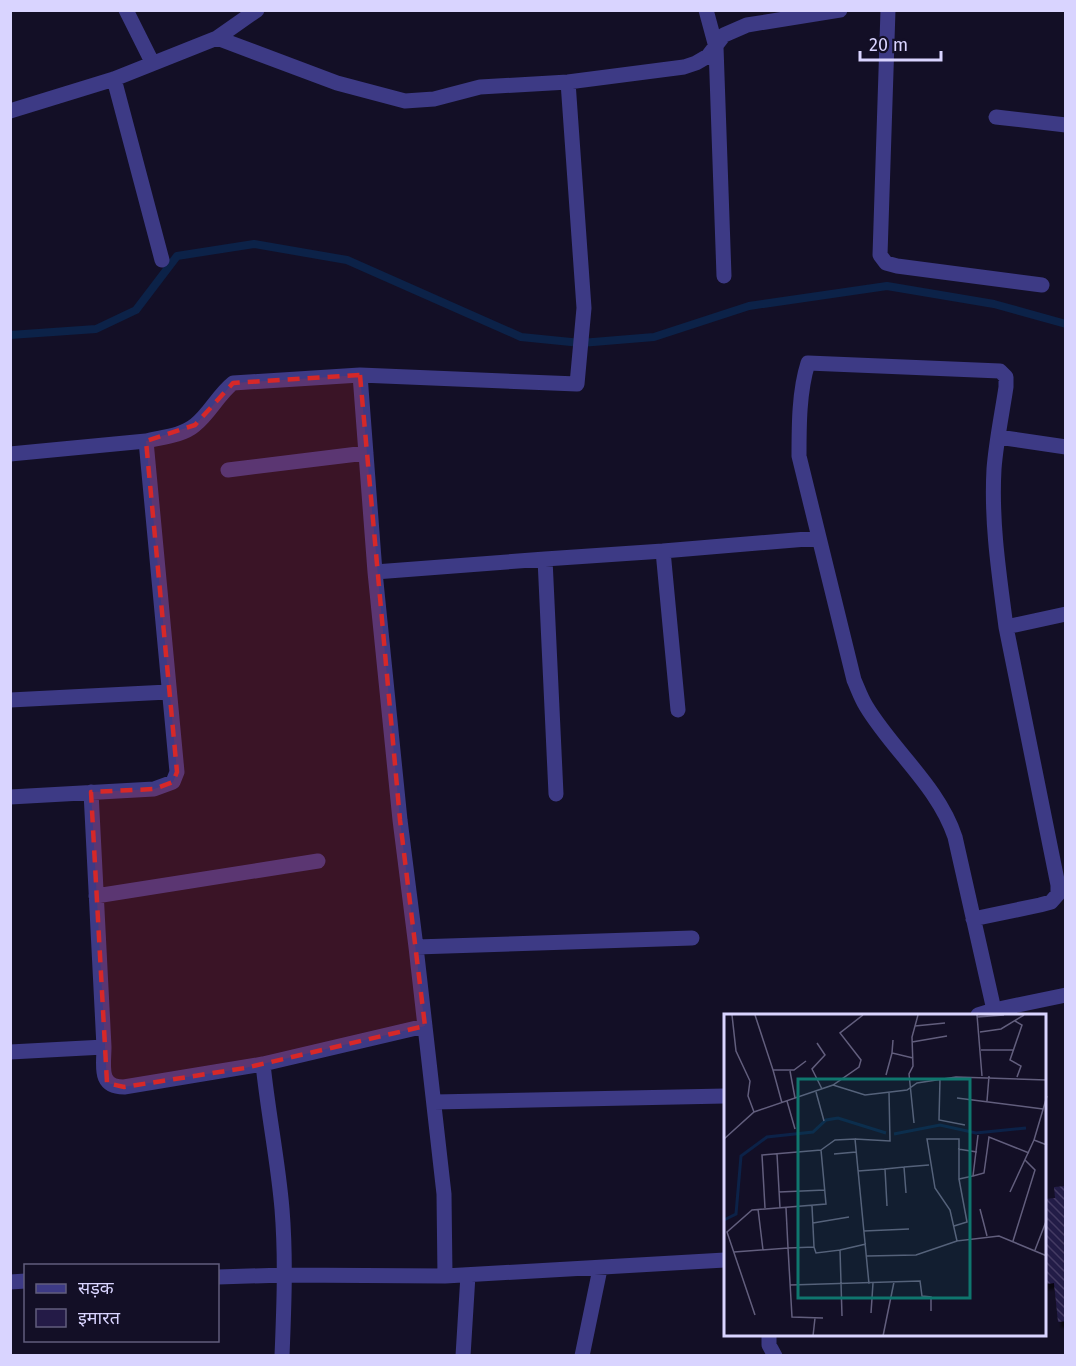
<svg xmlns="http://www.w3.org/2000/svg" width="1076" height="1366" viewBox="0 0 1076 1366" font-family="'Fira Sans','Noto Sans Devanagari',sans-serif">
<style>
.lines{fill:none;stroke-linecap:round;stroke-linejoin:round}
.stream{stroke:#0c2248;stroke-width:8}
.building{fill:url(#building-back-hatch);filter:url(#shadow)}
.street{stroke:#3d3a85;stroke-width:15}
.marked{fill:#d62828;fill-opacity:0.2;stroke:#d62828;stroke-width:4.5;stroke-dasharray:12 8;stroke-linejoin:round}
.inset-river{fill:none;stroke:#0c2248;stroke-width:3}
.inset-road{fill:none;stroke:#625e7d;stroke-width:1.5}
.view{fill:#0f766e;fill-opacity:0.15;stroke:#0f766e;stroke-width:3}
.inset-edge{fill:none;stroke:#d9d4ff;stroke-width:3}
</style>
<defs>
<pattern id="building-back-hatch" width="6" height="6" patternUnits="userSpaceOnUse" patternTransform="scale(1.5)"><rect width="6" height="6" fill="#241b47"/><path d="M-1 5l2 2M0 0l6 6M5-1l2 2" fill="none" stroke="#433b63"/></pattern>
<filter id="shadow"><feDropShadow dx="3.5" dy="6" stdDeviation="1.5" flood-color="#0009"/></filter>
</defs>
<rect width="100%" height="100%" fill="#130f26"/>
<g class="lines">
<path class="stream" d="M10 335 96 329 136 310 177 256 254 244 347 260 521 337 581 343 654 337 749 306 887 286 994 304 1066 324"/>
</g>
<path class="building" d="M1066 1186V1321L1058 1322 1054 1283 1044 1284V1199L1055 1198 1054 1187Z"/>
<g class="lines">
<path class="street" d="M126 10 152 62
M706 10 716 47 724 276
M888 10 880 255 886 263 897 266 1042 285
M217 38 337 83 405 101 434 99 480 87 568 82 684 67 696 63 708 56 724 35 747 25 840 10
M114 79 162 260
M10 111 114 79 217 38 257 10
M996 117 1066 125
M360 375 577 384 584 308 568 82
M998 437 1066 447
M10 454 146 441
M228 470 366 453
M663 551 819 538
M375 572 545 559
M1066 614 1006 627C999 574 991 522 994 469 996 442 1002 414 1006 387V377L1000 371 808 363C799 391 799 426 799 456L854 680C858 689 861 698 866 706 893 751 938 786 955 837L994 1010 1066 995
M10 700 168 692
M91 792 104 1047
M556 794 545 559 663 551 678 710
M10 797 154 789 173 782 177 772 146 441C162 437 182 436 195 425 210 413 218 395 233 383L360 375 375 572 400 820 416 947 444 1194 445 1276
M96 896 318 861
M973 919 1040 905 1051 902 1058 894V885L1006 627
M416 947 692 938
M978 1015 994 1010
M10 1052 104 1047C104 1066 98 1087 124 1087L263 1064C268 1113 278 1161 282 1209 286 1258 284 1307 282 1356
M263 1064 425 1026
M434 1102 725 1096
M218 1277 285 1275 445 1276 725 1260
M10 1282 26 1281
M769 1334V1345L775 1356
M463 1356 468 1275
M582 1356 600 1269"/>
</g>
<path class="marked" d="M360 375 400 820 425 1026 245 1068 124 1087 107 1083 91 792 154 789 173 782 177 772 146 441 195 425 233 383Z"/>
<g transform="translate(724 1014)">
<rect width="322" height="322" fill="#130f26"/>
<path class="inset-river" d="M170 120 216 111 252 119 302 114M0 206 12 200 17 142 43 123 89 118 102 106 114 104 162 119"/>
<path class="inset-road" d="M8 1 12 37 26 67 24 82 30 98M31 1 49 56M253 1 258 62M253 3 280 1M291 7 298 11 286 46 297 52 293 63M191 12 221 9M256 18 277 15 300 1M169 26 168 39 189 44M188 28 223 22M93 29 101 41 88 55 98 75M257 36H290M66 57 71 84M162 61 168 39M216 65 215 106 241 111M109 71 141 81 183 76 193 69 232 63 323 66M92 78 100 107M323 82 310 126 323 131M233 84 319 95M63 87 71 115M263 87 265 62M58 89 49 56H70L82 47M190 109 185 60 189 52 188 23 194 1M254 121 249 162 235 165V125H203L211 174 226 196 233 227 275 222 323 242M0 125 30 98 109 71 135 53 137 46 116 19 139 1M131 125 166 127 165 78M234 135 253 138M53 140 56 194M110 140 132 138M180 153 205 151M134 157 161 155M249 162 260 159 265 123 305 139M55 178 101 176M286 178 310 126M88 192 90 233M163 192 161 155 180 153 182 179M41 194 38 141 97 136M62 194 64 234 90 233 92 239 116 236 118 302M34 195 39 236M256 195 263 222M89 209 125 203M230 212 243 208 235 165M140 217 185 215M289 227 311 156 301 146M116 236 142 230M311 236 323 205M10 238 64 234 68 303 99 304M143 242 192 241 233 227M66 271 196 267 198 282 207 283V297M147 299 149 269M31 301 3 218 28 196 102 190 97 136 111 126 131 125 145 270M89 322 91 304M159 322 170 268"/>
<path class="view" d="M74 65H246V284H74Z"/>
<rect width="322" height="322" class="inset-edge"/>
</g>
<rect width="1076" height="1366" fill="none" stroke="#d9d4ff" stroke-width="24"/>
<rect x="24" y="1264" width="195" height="78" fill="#130f26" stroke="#625e7d" stroke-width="1.5"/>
<rect x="36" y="1284" width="30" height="9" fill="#3d3a85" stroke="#625e7d" stroke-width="1.5"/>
<text x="78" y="1294" font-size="18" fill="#d9d4ff">सड़क</text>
<rect x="36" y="1309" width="30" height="18" fill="#241b47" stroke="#625e7d" stroke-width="1.5"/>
<text x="78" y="1324" font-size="18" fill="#d9d4ff">इमारत</text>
<path d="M860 51v9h81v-9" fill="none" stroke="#d9d4ff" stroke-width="3"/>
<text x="869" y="51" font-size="18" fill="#d9d4ff" stroke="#130f26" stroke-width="4.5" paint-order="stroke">20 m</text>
</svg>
